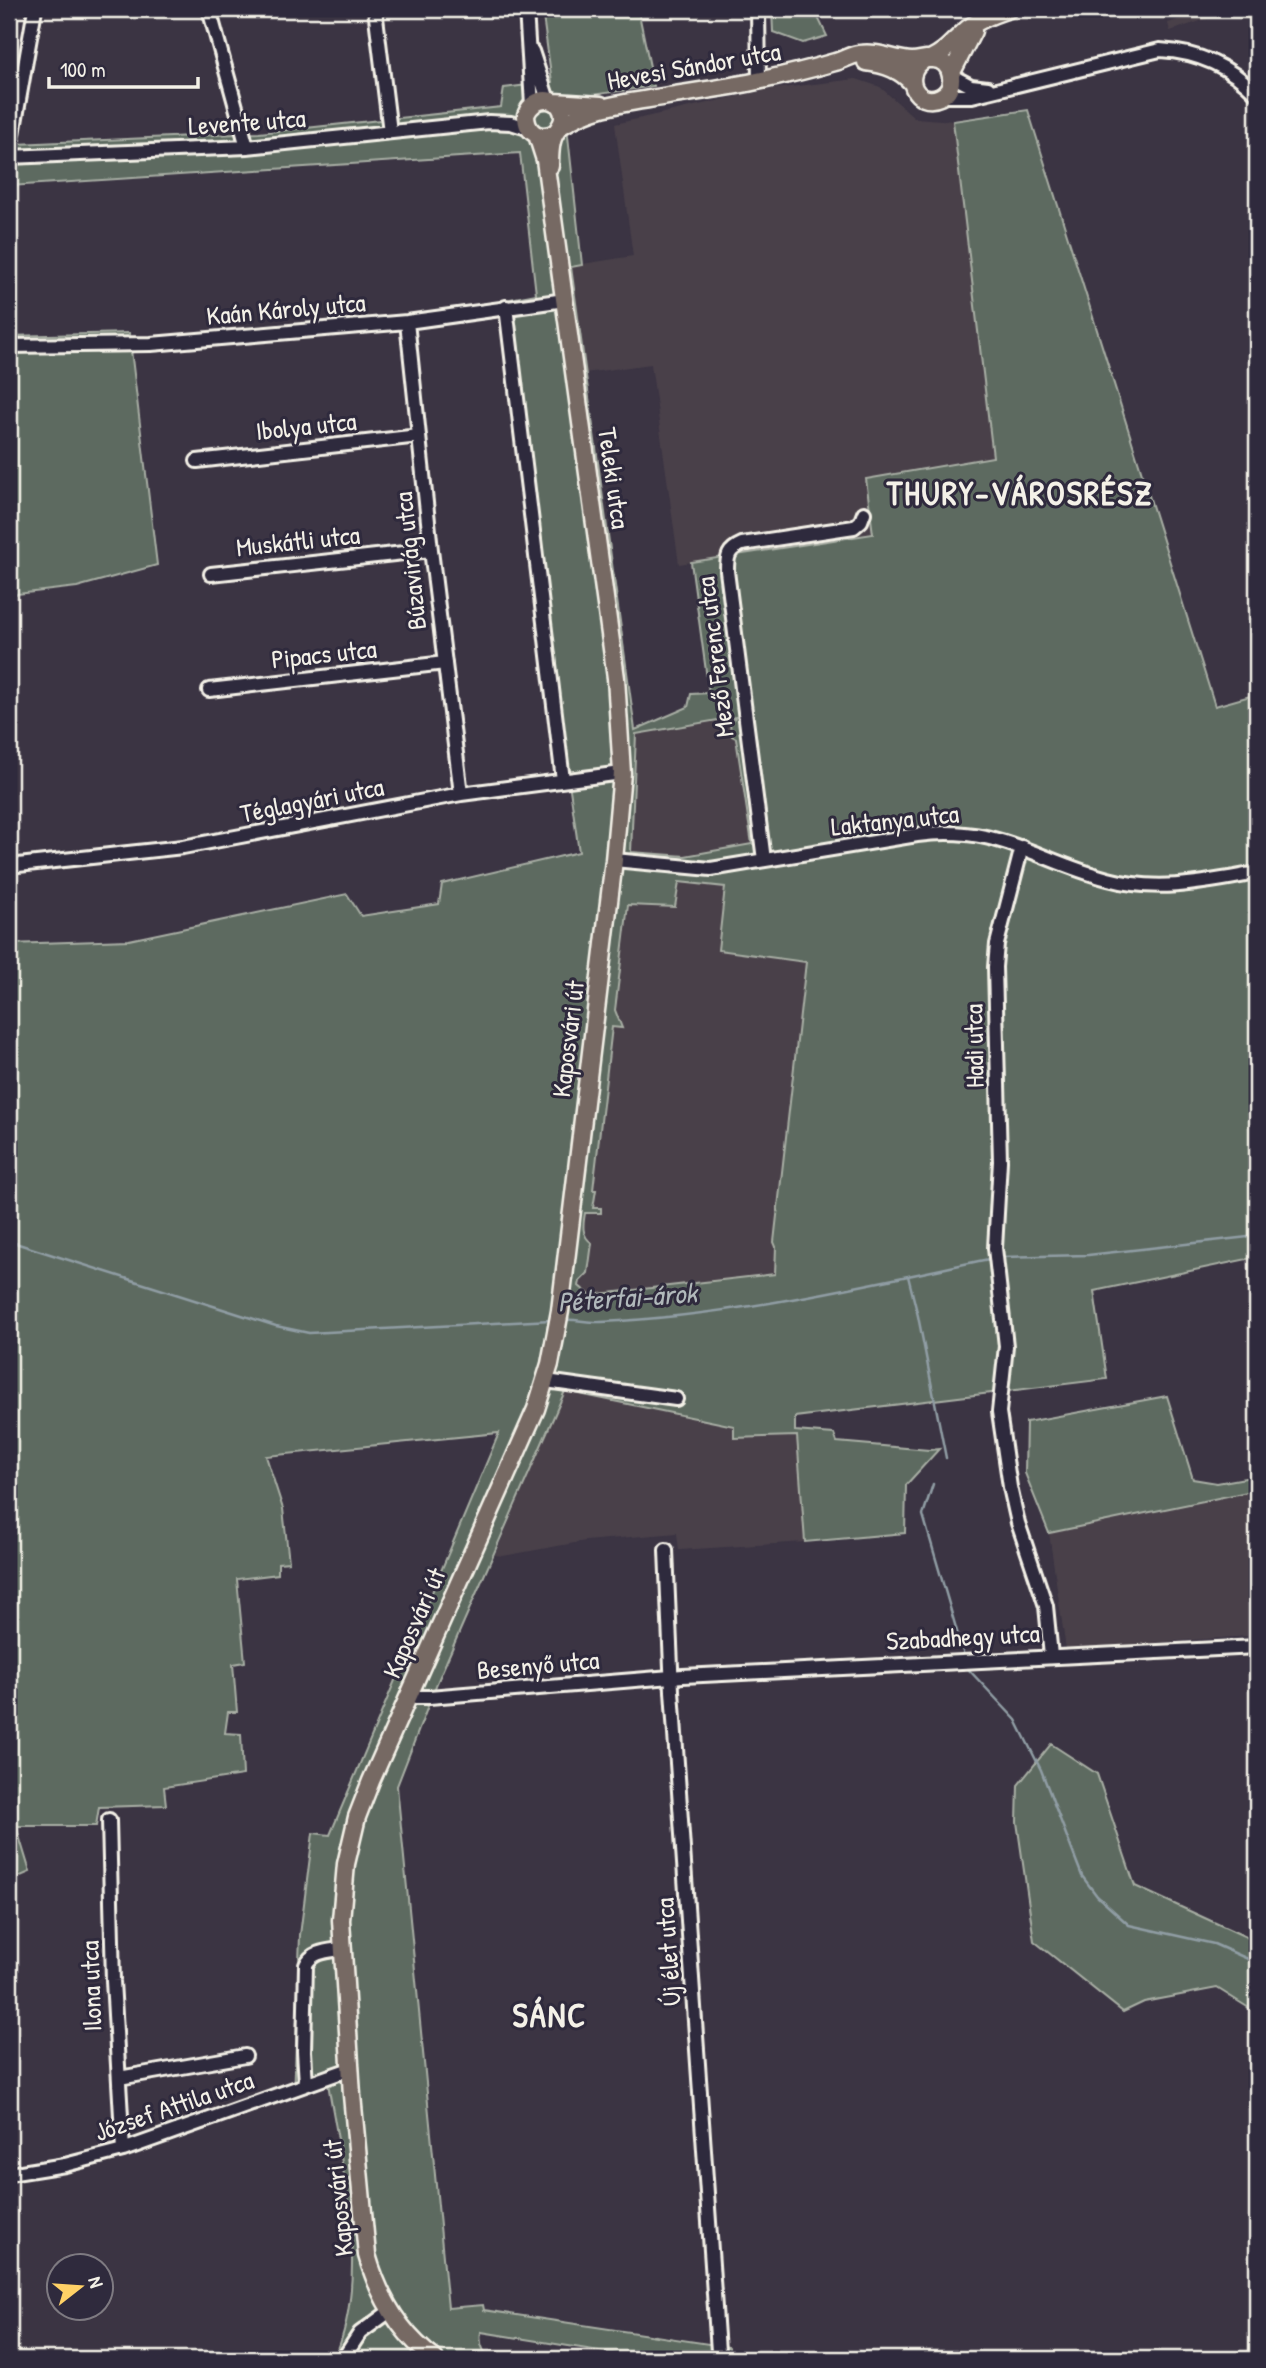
<svg xmlns="http://www.w3.org/2000/svg" width="1266" height="2368" viewBox="0 0 1266 2368" font-family="'Patrick Hand',sans-serif">
<style>
.built{fill:#4a414a}
.green{fill:#5d6b61;stroke:#a8aea4;stroke-width:2;fill-rule:evenodd}
.lines{fill:none;stroke-linecap:round;stroke-linejoin:round}
.stream{stroke:#909da4;stroke-width:2.5}
.minor-casing{stroke:#f4f1e8;stroke-width:18}
.major-casing{stroke:#f4f1e8;stroke-width:21}
.minor{stroke:#2f2a3d;stroke-width:12}
.major{stroke:#766964;stroke-width:16}
.labels{text-anchor:middle;stroke-width:6;stroke-linejoin:round;paint-order:stroke}
.street-label{font-size:26px;fill:#f4f1e8;stroke:#2f2a3d}
.water-label{font-size:28px;font-style:italic;fill:#b1b9bb;stroke:#2f2a3d}
.district-label{font-size:33px;font-weight:bold;letter-spacing:2px;fill:#f4f1e8;stroke:#2f2a3d}
</style>
<rect width="100%" height="100%" fill="#3b3443"/>
<filter id="ink" filterUnits="userSpaceOnUse"><feTurbulence type="fractalNoise" baseFrequency=".0143" numOctaves="2"/><feDisplacementMap in="SourceGraphic" scale="14" xChannelSelector="R" yChannelSelector="G"/><feConvolveMatrix kernelMatrix="1 2 1 2 8 2 1 2 1" color-interpolation-filters="sRGB"/></filter>
<g filter="url(#ink)">
<path class="built" d="M1212 9H1237L1170 31 1168 23Z
M856 79 880 87 915 118 953 121 993 457 866 479 873 534 679 564 651 364 584 373 571 266 633 256 615 124 765 90Z
M736 716 732 735 736 737 752 845 685 856 630 852 636 734Z
M678 882 725 887 718 950 806 962 776 1247 775 1274 590 1295 579 1286 583 1277 589 1241 583 1225 585 1213 601 1212V1208H593L596 1191 593 1190 612 1027H621L615 1010 628 905Z
M565 1391 734 1426 735 1438 797 1436 805 1542 679 1550 677 1533 585 1541 503 1556 495 1555Z
M1257 1490V1631L1248 1636 1066 1649 1049 1533Z"/>
<path class="green" d="M542 9H638L654 86 564 99 582 265 571 267 635 730 688 707 691 694 709 693 691 562 873 534 866 479 993 457 953 121 1028 110 1215 706 1257 694V1257L1094 1291 1107 1379 795 1417V1431L834 1434 837 1442 929 1450 939 1449 906 1485 905 1533 805 1542 797 1436 734 1438V1426L565 1391 437 1683 397 1786 448 2308 483 2305 484 2310 729 2347V2354L770 2359H649L481 2332C479 2344 483 2353 492 2359H334C371 2277 342 2169 328 2083L294 2097 300 1935 313 1833 330 1835 499 1433 266 1456 283 1509 289 1562 278 1563V1574L237 1579 245 1662 233 1664 237 1712H228L225 1733 241 1734 243 1775 164 1787 166 1805 99 1807 96 1826H16L30 1872 9 1881V944L129 940 347 894 361 916 439 904 442 884 579 852 500 301 536 294 520 153 10 186 17 144 259 133 501 107 504 88 552 82ZM735 717 730 725 732 736 736 738 752 844 685 856 631 852 636 734ZM679 882 725 887 718 950 806 962 774 1242 776 1247 775 1274 590 1295 579 1286 580 1281 588 1273 592 1243C581 1236 583 1224 585 1213H601V1208H593L596 1190H593L612 1027 622 1028 615 1010 628 905 675 907Z
M772 9H814L827 36 803 43 773 32Z
M129 333 157 565 77 587 9 595V336Z
M1167 1396 1193 1479 1217 1483 1257 1476V1490L1049 1533 1025 1473 1026 1422Z
M1051 1744 1097 1774 1135 1886 1257 1942V2013L1217 1988 1144 2002 1123 2012 1034 1941 1017 1822 1018 1785Z"/>
<g class="lines">
<path class="stream" d="M9 1241 276 1326 309 1333 551 1320
M999 1257 1088 1255 1257 1236
M908 1276 918 1316 946 1458
M564 1320C577 1319 589 1323 601 1322 733 1316 864 1285 993 1258
M933 1484 923 1515 963 1652
M969 1670 1016 1720 1041 1770 1082 1876 1097 1896 1129 1925 1214 1944 1257 1963"/>
<defs>
<path id="minor" d="M209 9 247 147
M375 9 390 132
M526 9 532 105
M758 9 759 81
M532 51 548 100
M952 76 971 86 988 88
M942 96H972L1160 50C1198 52 1231 67 1257 94
M9 157 247 147 489 122 511 123 530 129
M9 157 35 9
M506 307 563 780
M407 322 431 550 461 794
M9 346 151 344 407 322 565 300
M197 461 419 436
M211 574 431 550
M209 690 445 663
M1022 847 997 944 995 967 1000 1161 995 1248 1006 1346 999 1412 1010 1487 1018 1523 1046 1606 1051 1656
M614 860 711 869 917 835C999 824 1035 860 1108 879 1159 893 1206 882 1257 873
M764 860 727 571C727 556 728 550 742 544L854 527 861 521 864 513
M9 866 183 847 461 794 622 773
M546 1381 676 1399
M666 1550 672 1691 718 2351
M408 1697H429L683 1676 1257 1647
M109 1820 113 1981 123 2150
M119 2078 245 2056
M306 2084 304 2051 306 1965C312 1951 328 1951 341 1949
M9 2174 65 2165 123 2150 350 2069
M343 2359 360 2333 390 2311"/>
<path id="major" d="M930 59C946 52 952 42 965 31 977 20 993 14 1009 9
M866 62C884 64 900 69 912 83
M951 74 973 31
M554 102 601 105
M561 126C597 104 627 103 668 96 699 91 731 87 762 80 786 75 811 69 835 62 844 60 850 55 859 54 878 51 894 60 912 61 919 61 926 58 933 59 953 60 958 89 940 97 916 108 900 75 924 60
M550 166C550 157 550 142 555 134 558 128 562 126 563 119 564 96 534 93 526 115 526 132 539 141 555 133
M435 2359C399 2333 379 2297 367 2255L352 2095 341 1920 346 1864 357 1817 371 1781 536 1409 550 1364 560 1311 614 860 622 773 616 678 545 160 537 135"/>
</defs>
<use href="#minor" class="minor-casing"/>
<use href="#major" class="major-casing"/>
<use href="#minor" class="minor"/>
<use href="#major" class="major"/>
</g>
</g>
<g class="labels">
<g class="street-label">
<text transform="translate(694 66) rotate(-10)" y="9">Hevesi Sándor utca</text>
<text transform="translate(247 122) rotate(-4)" y="9">Levente utca</text>
<text transform="translate(286 309) rotate(-5)" y="9">Kaán Károly utca</text>
<text transform="translate(306 426) rotate(-6)" y="9">Ibolya utca</text>
<text transform="translate(614 478) rotate(82)" y="9">Teleki utca</text>
<text transform="translate(298 541) rotate(-6)" y="9">Muskátli utca</text>
<text transform="translate(410 561) rotate(-96)" y="9">Búzavirág utca</text>
<text transform="translate(324 654) rotate(-6)" y="9">Pipacs utca</text>
<text transform="translate(715 657) rotate(-97)" y="9">Mező Ferenc utca</text>
<text transform="translate(312 800) rotate(-11)" y="9">Téglagyári utca</text>
<text transform="translate(895 820) rotate(-6)" y="9">Laktanya utca</text>
<text transform="translate(568 1039) rotate(-83)" y="9">Kaposvári út</text>
<text transform="translate(974 1046) rotate(-91)" y="9">Hadi utca</text>
<text transform="translate(414 1623) rotate(-66)" y="9">Kaposvári út</text>
<text transform="translate(963 1637) rotate(-3)" y="9">Szabadhegy utca</text>
<text transform="translate(538 1665) rotate(-5)" y="9">Besenyő utca</text>
<text transform="translate(668 1952) rotate(-94)" y="9">Új élet utca</text>
<text transform="translate(91 1986) rotate(-92)" y="9">Ilona utca</text>
<text transform="translate(174 2106) rotate(-19)" y="9">József Attila utca</text>
<text transform="translate(338 2198) rotate(-96)" y="9">Kaposvári út</text>
</g>
<g class="water-label">
<text transform="translate(627 1297) rotate(-4)" y="10">Péterfai-árok</text>
</g>
<g class="district-label">
<text x="1020" y="505">THURY-VÁROSRÉSZ</text>
<text x="550" y="2027">SÁNC</text>
</g>
</g>
<rect width="1266" height="2368" fill="none" stroke="#2f2a3d" stroke-width="35"/>
<rect x="18" y="18" width="1231" height="2333" fill="none" stroke="#f4f1e8" stroke-width="2.5" filter="url(#ink)"/>
<g transform="translate(80 2287) rotate(73)"><circle r="33" fill="#2f2a3d" stroke="#7e7a81" stroke-width="2"/>
<path d="M0-5L12 26L0 18L-12 26Z" fill="#ffd166"/>
<text y="-10" font-size="19" font-weight="bold" text-anchor="middle" fill="#f4f1e8">N</text>
</g>
<path d="M49 77v10h149v-10" fill="none" stroke="#f4f1e8" stroke-width="3.5"/>
<text x="60" y="77" font-size="21" fill="#f4f1e8" stroke="#2f2a3d" stroke-width="5" paint-order="stroke">100 m</text>
</svg>
